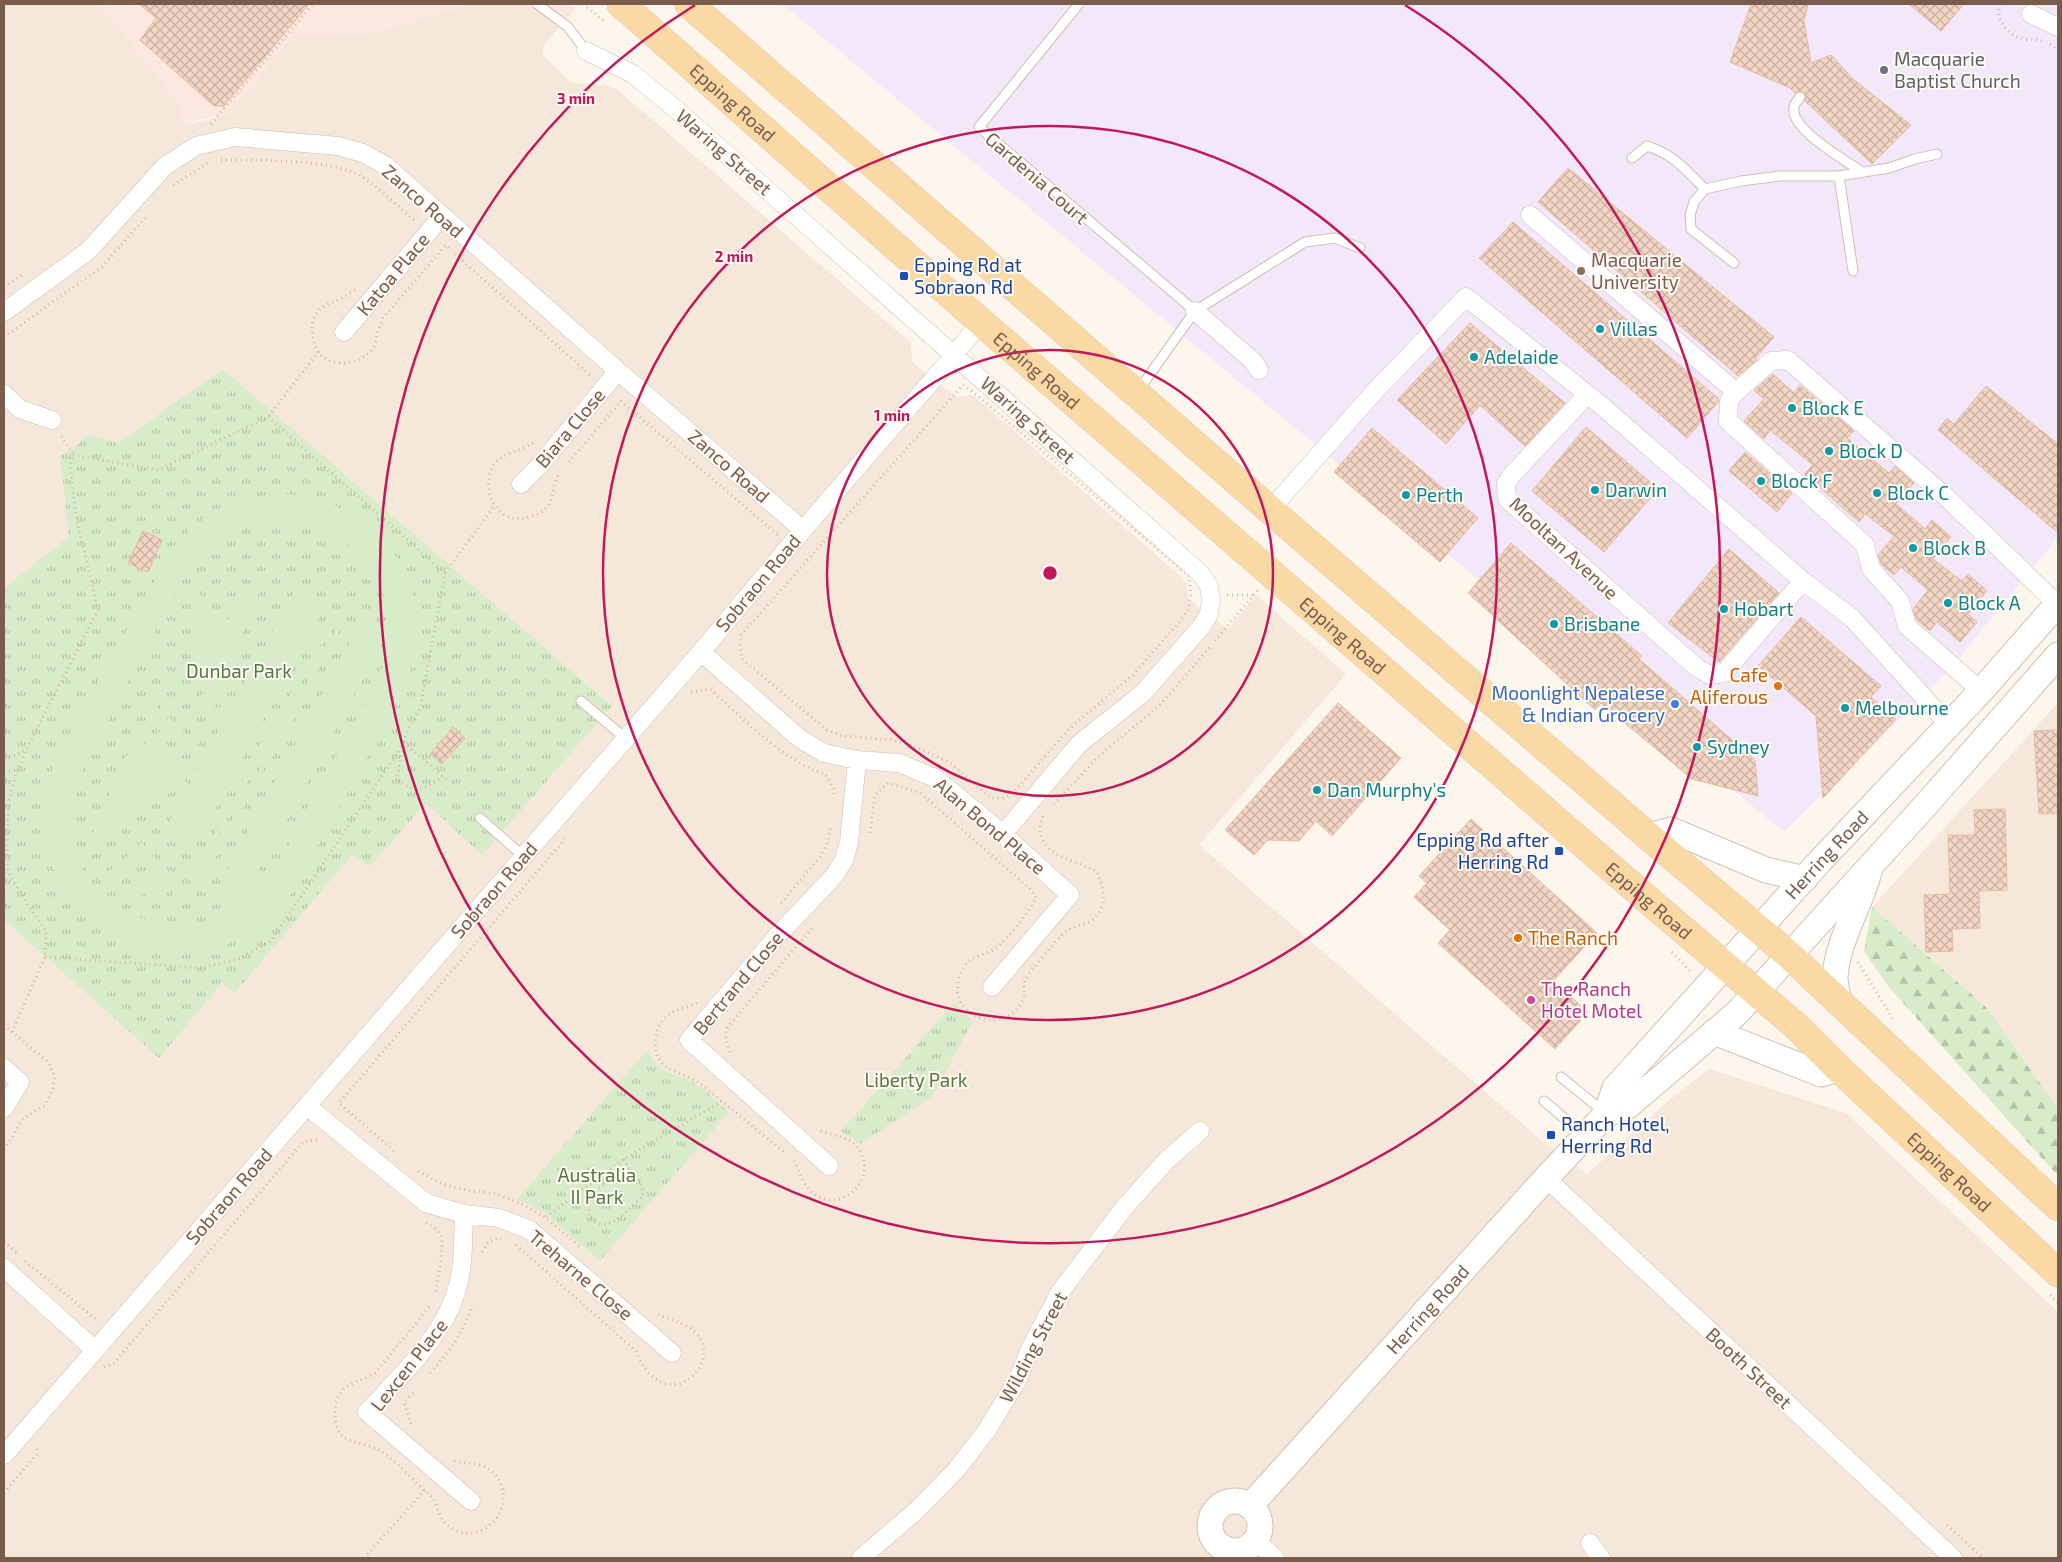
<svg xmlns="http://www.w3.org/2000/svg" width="2062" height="1562" viewBox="0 0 2062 1562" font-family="'Exo 2',sans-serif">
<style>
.residential{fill:#f5e8da}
.commercial{fill:#fde8e0}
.education{fill:#f3e8fa}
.forest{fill:url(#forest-firs)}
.park{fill:url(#park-tufts)}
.garden{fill:#d8ecc9;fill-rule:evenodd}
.building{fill:url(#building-cross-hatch);stroke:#e6bba3}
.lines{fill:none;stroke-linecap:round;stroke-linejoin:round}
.lane-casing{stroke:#d1beb0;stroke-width:11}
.street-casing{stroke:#d1beb0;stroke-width:19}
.secondary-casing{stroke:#d6c0b0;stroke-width:27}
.primary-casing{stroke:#dad1cd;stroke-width:29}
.path{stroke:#d9b8a5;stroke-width:3;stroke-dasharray:1 4;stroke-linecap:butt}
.lane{stroke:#fff;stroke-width:9}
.street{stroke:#fff;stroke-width:18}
.secondary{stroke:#fff;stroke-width:25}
.primary{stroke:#fbd9a5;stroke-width:28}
.ring{fill:none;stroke:#c2185b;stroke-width:2.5}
.worship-dot{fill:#6b7280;stroke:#fffaf3;stroke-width:2}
.education-dot{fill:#8d6e63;stroke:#fffaf3;stroke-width:2}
.transit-dot{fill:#1a4fb4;stroke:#fffaf3;stroke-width:2}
.culture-dot{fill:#0f9aa8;stroke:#fffaf3;stroke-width:2}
.food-dot{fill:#e8710a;stroke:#fffaf3;stroke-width:2}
.shop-dot{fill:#3f7fe0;stroke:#fffaf3;stroke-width:2}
.hotel-dot{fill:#d1479c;stroke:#fffaf3;stroke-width:2}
.labels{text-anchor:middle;stroke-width:4;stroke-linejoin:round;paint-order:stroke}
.worship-label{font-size:19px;fill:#5b616d;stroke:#fffaf3;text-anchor:start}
.street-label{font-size:19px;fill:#7a5c4d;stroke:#fffaf3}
.education-label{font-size:19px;fill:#785e54;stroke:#fffaf3;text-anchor:start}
.transit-label{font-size:19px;fill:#164399;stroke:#fffaf3;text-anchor:start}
.culture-label{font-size:19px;fill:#0d838f;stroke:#fffaf3;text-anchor:start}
.park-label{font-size:19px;fill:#537a41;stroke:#fffaf3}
.food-label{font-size:19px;fill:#c56008;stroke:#fffaf3;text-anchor:end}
.shop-label{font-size:19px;fill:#366cbe;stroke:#fffaf3;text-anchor:end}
.hotel-label{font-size:19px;fill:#b23c85;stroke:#fffaf3;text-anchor:start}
.centre{fill:#c2185b;stroke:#fffaf3;stroke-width:2.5}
.ring-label{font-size:15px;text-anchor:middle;font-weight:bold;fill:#c2185b;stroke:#fffaf3;stroke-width:4;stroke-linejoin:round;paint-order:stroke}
</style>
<defs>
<pattern id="forest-firs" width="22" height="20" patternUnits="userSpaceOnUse" patternTransform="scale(1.25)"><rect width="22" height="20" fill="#d8ecc9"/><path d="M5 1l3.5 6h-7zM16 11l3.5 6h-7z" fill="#b4c2a5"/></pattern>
<pattern id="park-tufts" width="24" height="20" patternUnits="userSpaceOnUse" patternTransform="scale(1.25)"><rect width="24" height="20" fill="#d8ecc9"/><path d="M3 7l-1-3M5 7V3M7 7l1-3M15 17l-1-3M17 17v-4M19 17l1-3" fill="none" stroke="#b4c2a5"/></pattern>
<pattern id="building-cross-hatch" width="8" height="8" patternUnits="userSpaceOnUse" patternTransform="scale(1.25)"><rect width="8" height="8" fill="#f3d5c3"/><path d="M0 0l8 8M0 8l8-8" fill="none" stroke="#cab0a1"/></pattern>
</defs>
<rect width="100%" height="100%" fill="#fdf6ec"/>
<path class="residential" d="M4 4H100L178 101 185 125 227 115 293 36 374 33 470 4H525L559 28 544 45 543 55 564 76 574 83 606 85 618 90 911 343 912 362 956 397 973 395 1179 575 1186 583 1188 599 1228 629 1256 595 1346 674 1199 845 1540 1139 1587 1174 1667 1102 1709 1069 1846 1113 2058 1312V1558H4Z
M2058 703V1109L1987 1008 1872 907Z"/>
<path class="commercial" d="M100 4H470L374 33 294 36 227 115 201 119 185 125 178 101Z
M525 4H569L576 9 559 28Z"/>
<path class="education" d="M782 4H2058V537L1945 675 1784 832Z"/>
<path class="forest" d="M1872 907 1987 1008 2058 1109V1176L1888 986 1864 951Z"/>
<path class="park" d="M223 369 612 706 482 855 426 803 370 866 352 855 235 993 222 983 159 1058 4 920V588L69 537 60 455 75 448 87 434 118 443Z
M954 1003 973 1021 932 1097 860 1144 841 1131Z
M648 1049C659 1078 674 1071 696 1084 708 1092 718 1103 729 1112L600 1261 545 1213 517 1199Z"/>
<path class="garden" d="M282 494C387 501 441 589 405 687L293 891C278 912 260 929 237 940 137 989 25 898 45 791 48 778 54 765 59 752L173 547C205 512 235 496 282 494ZM277 520C342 523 394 569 389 638 388 651 384 663 379 675 354 723 328 771 302 819 289 844 277 873 257 893 215 937 143 935 101 892 70 861 66 819 77 779L185 575C208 542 236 525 277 520Z
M255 575 265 580 248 614 228 693 179 669 197 651 192 650 196 592 194 589 197 587 200 588 199 592 219 628 238 609Z
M296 588 326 605 193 849 163 833Z
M329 622 333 624 286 710 291 713 338 626 341 628 294 714 296 715 272 758H270L210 868 213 870 203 887 187 878 196 861 199 862 259 752 257 750 281 707 283 708ZM263 754 267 756 206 867 202 864Z
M361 622 386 636 240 906 215 892Z
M203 691 216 707H221L220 710 196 703Z
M129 697 133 700H161L155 719 132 702 128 703 127 701Z
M169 717 193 741H198V745L157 736Z
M134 738C157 749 173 762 187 783L92 841 91 846H89L86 843V841L90 839Z
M142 842 158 863 177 882 137 897 134 902 131 900V897L135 896 158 864 115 871 112 875 108 871 114 869Z
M178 883 194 896 167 912V915L164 916 162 913 166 911Z"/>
<path class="building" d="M139 4H309L224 106H214L140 40 156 18Z
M1751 4H1808L1804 21 1811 63 1831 55 1853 79 1911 125 1872 164 1805 101 1806 97 1804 92 1800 91 1795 93 1790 88 1730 62Z
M1909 4H1964L1941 31Z
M1568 168 1774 337 1755 359 1757 360 1738 376 1538 202Z
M1513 222 1719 399 1718 402 1687 438 1479 258Z
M1470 323 1565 403 1525 446 1480 405 1446 444 1397 400Z
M1773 374 1794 393 1800 385 1854 431 1847 438 1889 473 1895 466 1914 483 1896 504 1925 529 1932 520 1951 537 1933 559 1962 581 1968 574 1987 591 1968 614 1977 622 1960 642 1937 622 1930 631 1916 619 1913 609 1928 590 1901 567 1894 575 1881 564 1878 555 1894 536 1865 514 1859 522 1804 474 1813 465 1770 430 1764 439 1744 421 1764 399 1754 390Z
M1986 386 2058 444V533L1938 430 1947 418 1954 424Z
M1586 427 1658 489 1604 552 1532 491Z
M1372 428 1478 518 1440 562 1334 472Z
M1745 452 1792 493 1777 512 1729 471Z
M143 531 162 540 148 572 128 563Z
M1511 543 1642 656 1639 659 1755 760 1758 796 1692 779 1601 703 1595 710 1468 593Z
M1729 549 1779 593 1719 662 1668 623Z
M1801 617 1881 686 1871 697 1896 719 1823 798 1816 716 1758 666Z
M1338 703 1401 758 1332 836 1316 821 1299 841 1268 840 1254 855 1225 830Z
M453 727 465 738 442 764 430 754Z
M2058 730V813L2039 814 2034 731Z
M2005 809 2007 890 1979 891 1980 928 1952 929 1953 951 1926 952 1924 895 1950 894 1948 835H1975L1974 810Z
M1471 819 1597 933 1553 981 1588 1012 1555 1049 1438 943 1450 930 1414 897 1427 883 1419 876Z"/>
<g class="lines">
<defs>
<path id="lane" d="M537 4 568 27 586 51
M1079 4 979 127 1195 311
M1800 97C1798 100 1794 104 1794 107 1789 129 1847 161 1862 172
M1632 158 1647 146C1673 154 1686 170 1705 189
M1839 176 1853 271
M1734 263 1691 229 1690 215 1694 202 1705 189 1741 181 1780 176H1839L1889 168 1915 159 1937 154
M1138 391 1195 311 1305 242 1335 238 1360 248
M581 701 625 738
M480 818 523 856
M1561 1077 1604 1112
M1544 1101 1585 1136"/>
<path id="street" d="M2031 14 2058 27
M586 51 633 74 678 111 1201 574 1209 586 1211 600 1209 614 1201 627 1143 693 1079 744 1003 834
M1530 215 1736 392
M1195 311 1253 361 1259 370
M4 312 88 251 165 166 196 146 235 137 338 146 363 153 386 166 618 371 803 530
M344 332 442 216
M4 394 20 409 52 420
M1587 395 1510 477 1506 484 1507 499 1696 667 1710 675 1724 673 1803 581
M521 484 540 465 618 371
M1270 510 1375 391 1466 297 1602 406 1803 581 1852 618 1949 725
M701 652 799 738 824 753 857 760 899 763 935 778 1003 834 1070 895 992 987
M1981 691 1907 626 1900 601 1871 569 1865 545 1728 421 1729 401 1736 392 1771 361 1788 360 1944 495 2057 604
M4 1068 20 1082 4 1108
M307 1106 426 1203 464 1214 499 1218 530 1230 672 1353
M829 1166 689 1040 777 936 834 876 844 860 849 842 857 760
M1546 1178 1953 1558
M464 1214C463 1242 464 1272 454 1298 440 1339 397 1380 367 1412L471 1501
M4 1268 95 1350
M4 1455 701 652 803 530 943 368 981 322
M1256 1541 1275 1558
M1590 1543 1601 1558
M861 1558 917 1510 957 1469 987 1430 1018 1379 1030 1349 1060 1292 1123 1209 1166 1161 1200 1131"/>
<g id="secondary">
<path d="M1648 836 1671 830 1766 870 1805 879"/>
<path d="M1839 1000C1837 993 1835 984 1835 977 1837 942 1860 906 1869 872"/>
<path d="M1714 1032 1821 1074 1839 1069"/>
<path d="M1606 1114 1628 1106 1737 1013 1924 807 2058 655"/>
<circle cx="1235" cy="1526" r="25"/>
<path id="s1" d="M1250 1506 1546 1178 1606 1114 1615 1088 1820 861 1981 691 2058 603"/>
</g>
<g id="primary">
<path id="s2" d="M621 4 981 322 1655 906 1795 1025 1839 1069 2058 1273"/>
<path d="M689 4 1270 510 1648 836 1789 955 2058 1207"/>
</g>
</defs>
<use href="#lane" class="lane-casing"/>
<use href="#street" class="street-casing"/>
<use href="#secondary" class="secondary-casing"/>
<use href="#primary" class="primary-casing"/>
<path class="path" d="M583 4 604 21
M2000 4C1995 18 2006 35 2021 38 2028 40 2035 39 2042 41
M2050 44 2058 50
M211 124 313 4
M221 160C254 160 334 159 361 176 380 188 397 206 414 220L412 222
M173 185 208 163
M455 254 590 375 588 377
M4 287 23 274
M355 290C351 292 347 296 342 298 333 303 322 304 316 314 309 325 312 348 323 357 338 368 363 363 374 347 377 343 376 337 377 333 379 328 382 323 383 318L446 245 449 248
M4 337 102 267 145 218
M963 385 972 391 1189 576 1191 595 1188 610 1177 625 1133 675 1069 729 1013 793 1004 798H991L949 762 916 747 893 740 843 736 827 730 742 659 740 646 741 635Z
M268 417 445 573 420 709 406 733 397 779C416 796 424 788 443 777
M533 443C521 451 501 453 493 466 480 490 497 527 530 517 536 515 542 513 546 508 555 498 553 483 560 472
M73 455 158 470 268 417 319 351
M569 462 621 401 778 535
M445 573 495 505
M1227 595H1253
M1215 641 1258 590
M691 692 710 689C739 715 788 765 825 774L834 789V797
M4 756H15L27 748 98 610 76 516 70 466 73 455 60 434
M4 771 17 770
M1054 804 1099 756 1161 704 1211 646
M870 833 875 795 888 783 919 792 1031 890 1036 898C1031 910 1007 940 996 948 988 954 976 955 969 961 956 973 953 997 966 1009 983 1026 1012 1023 1023 1000 1026 994 1022 985 1026 978 1032 970 1058 938 1065 932 1077 923 1091 928 1100 911 1107 898 1102 883 1096 871 1072 859 1029 854 1043 816
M781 903 820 857 827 844 831 825
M1672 952 1692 973
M45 957 200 968 238 959 271 941 404 743 447 780
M1858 962 1894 1021
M697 1003C688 1007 676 1009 668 1015 654 1025 649 1054 665 1066 676 1074 691 1076 702 1085 730 1108 758 1131 785 1153
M4 1025 49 1063 55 1078 51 1094 45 1105 23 1119 4 1150
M12 1032 45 957 46 930 28 905 8 872 7 830 9 801 17 770 27 750
M730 1052 726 1040V1029L814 926
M394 1151 339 1103 565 839
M624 1159C631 1176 642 1176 643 1196 628 1209 608 1237 589 1217 589 1209 589 1199 594 1193 601 1184 619 1172 629 1170
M794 1161C797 1167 800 1175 804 1182 832 1228 889 1175 853 1143 843 1135 828 1135 817 1129
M418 1171C432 1179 445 1186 461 1189 474 1192 489 1191 502 1196 535 1207 554 1224 579 1246
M546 1217 624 1159 722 1101
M426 1223C432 1226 438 1230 441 1236 445 1249 437 1279 436 1292
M4 1242 17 1253
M516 1245 636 1351C664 1422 727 1363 695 1332 685 1322 670 1321 657 1314
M482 1252 488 1242 498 1238 501 1239
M25 1261 97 1320
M2050 1295 2058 1303
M429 1307 375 1373C365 1380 349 1382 342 1391 336 1398 335 1407 335 1416 336 1448 363 1439 382 1452 397 1462 411 1478 424 1490 427 1493 431 1495 433 1498 435 1501 436 1505 437 1509 442 1522 452 1533 468 1533 506 1532 517 1480 483 1466 475 1463 463 1463 453 1461
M104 1367 114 1363 304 1141 319 1140
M430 1373C450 1351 463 1334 472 1305
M411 1424 404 1402 413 1393
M4 1493 37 1454V1446
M1947 1525 1983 1558
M364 1558 425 1490"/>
<use href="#lane" class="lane"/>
<use href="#street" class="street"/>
<use href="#secondary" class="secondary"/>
<use href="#primary" class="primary"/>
</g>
<g class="ring">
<circle cx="1050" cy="573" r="223"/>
<circle cx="1050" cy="573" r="447"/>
<path d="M1405 5A670 670 0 1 1 695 5"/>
</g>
<circle class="worship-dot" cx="1884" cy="70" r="5"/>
<circle class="education-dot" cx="1581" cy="271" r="5"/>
<g class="transit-dot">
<rect x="899" y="271" width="10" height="10" rx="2.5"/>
<rect x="1554" y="846" width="10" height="10" rx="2.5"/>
<rect x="1546" y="1130" width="10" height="10" rx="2.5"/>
</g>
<g class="culture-dot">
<circle cx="1600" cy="329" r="5"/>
<circle cx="1474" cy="357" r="5"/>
<circle cx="1792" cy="408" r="5"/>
<circle cx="1829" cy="451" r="5"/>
<circle cx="1761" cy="481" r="5"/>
<circle cx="1595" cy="490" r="5"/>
<circle cx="1877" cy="493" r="5"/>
<circle cx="1406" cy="495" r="5"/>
<circle cx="1913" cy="548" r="5"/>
<circle cx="1948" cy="603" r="5"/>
<circle cx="1724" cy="609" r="5"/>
<circle cx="1554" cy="624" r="5"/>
<circle cx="1845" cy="708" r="5"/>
<circle cx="1697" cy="747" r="5"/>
<circle cx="1317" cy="790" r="5"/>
</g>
<g class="food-dot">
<circle cx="1778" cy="686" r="5"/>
<circle cx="1518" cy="938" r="5"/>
</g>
<circle class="shop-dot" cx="1675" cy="704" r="5"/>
<circle class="hotel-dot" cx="1531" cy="1000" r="5"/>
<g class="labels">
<g class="worship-label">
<text x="1894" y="66">Macquarie<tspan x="1894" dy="22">Baptist Church</tspan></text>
</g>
<g class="street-label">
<text dy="7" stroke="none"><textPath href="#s2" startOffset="149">Epping Road</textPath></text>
<text transform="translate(724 152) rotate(41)" y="7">Waring Street</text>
<text transform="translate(1037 178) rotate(41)" y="7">Gardenia Court</text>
<text transform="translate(423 201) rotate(41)" y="7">Zanco Road</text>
<text transform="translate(393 274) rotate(-50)" y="7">Katoa Place</text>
<text dy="7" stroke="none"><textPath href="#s2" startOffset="554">Epping Road</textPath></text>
<text transform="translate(1028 420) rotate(42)" y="7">Waring Street</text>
<text transform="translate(570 428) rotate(-50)" y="7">Biara Close</text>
<text transform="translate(729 466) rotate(41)" y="7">Zanco Road</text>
<text transform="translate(1564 548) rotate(43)" y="7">Mooltan Avenue</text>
<text transform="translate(758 583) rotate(-50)" y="7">Sobraon Road</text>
<text dy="7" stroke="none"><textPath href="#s2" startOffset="959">Epping Road</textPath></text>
<text transform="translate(990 826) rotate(40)" y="7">Alan Bond Place</text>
<text dy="7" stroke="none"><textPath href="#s1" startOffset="872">Herring Road</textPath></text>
<text transform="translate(494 890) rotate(-49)" y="7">Sobraon Road</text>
<text dy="7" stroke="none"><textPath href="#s2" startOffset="1364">Epping Road</textPath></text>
<text transform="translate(738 983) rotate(-50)" y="7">Bertrand Close</text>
<text dy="7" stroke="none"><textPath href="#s2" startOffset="1769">Epping Road</textPath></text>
<text transform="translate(229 1196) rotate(-49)" y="7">Sobraon Road</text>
<text transform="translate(581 1275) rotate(40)" y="7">Treharne Close</text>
<text dy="7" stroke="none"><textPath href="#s1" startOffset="265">Herring Road</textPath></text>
<text transform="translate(1033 1347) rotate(-62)" y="7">Wilding Street</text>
<text transform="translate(409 1365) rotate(-52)" y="7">Lexcen Place</text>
<text transform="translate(1749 1368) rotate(43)" y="7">Booth Street</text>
</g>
<g class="education-label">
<text x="1591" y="267">Macquarie<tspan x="1591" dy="22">University</tspan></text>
</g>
<g class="transit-label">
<text x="914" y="272">Epping Rd at<tspan x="914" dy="22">Sobraon Rd</tspan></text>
<text x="1549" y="847" text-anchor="end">Epping Rd after<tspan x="1549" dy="22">Herring Rd</tspan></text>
<text x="1561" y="1131">Ranch Hotel,<tspan x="1561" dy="22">Herring Rd</tspan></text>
</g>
<g class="culture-label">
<text x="1610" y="336">Villas</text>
<text x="1484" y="364">Adelaide</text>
<text x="1802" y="415">Block E</text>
<text x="1839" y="458">Block D</text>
<text x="1771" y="488">Block F</text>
<text x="1605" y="497">Darwin</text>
<text x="1887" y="500">Block C</text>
<text x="1416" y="502">Perth</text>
<text x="1923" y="555">Block B</text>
<text x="1958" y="610">Block A</text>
<text x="1734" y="616">Hobart</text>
<text x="1564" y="631">Brisbane</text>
<text x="1855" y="715">Melbourne</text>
<text x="1707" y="754">Sydney</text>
<text x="1327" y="797">Dan Murphy's</text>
</g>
<g class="park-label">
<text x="239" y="678">Dunbar Park</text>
<text x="916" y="1087">Liberty Park</text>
<text x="597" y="1182">Australia<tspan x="597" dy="22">II Park</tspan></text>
</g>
<g class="food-label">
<text x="1768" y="682">Cafe<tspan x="1768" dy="22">Aliferous</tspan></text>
<text x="1528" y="945" text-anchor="start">The Ranch</text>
</g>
<g class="shop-label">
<text x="1665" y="700">Moonlight Nepalese<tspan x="1665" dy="22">&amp; Indian Grocery</tspan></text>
</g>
<g class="hotel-label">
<text x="1541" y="996">The Ranch<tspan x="1541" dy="22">Hotel Motel</tspan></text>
</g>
</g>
<circle cx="1050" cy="573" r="8" class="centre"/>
<g class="ring-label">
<text x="576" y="104">3 min</text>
<text x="734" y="262">2 min</text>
<text x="892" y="421">1 min</text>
</g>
<rect width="2062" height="1562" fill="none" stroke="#7a5c4d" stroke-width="10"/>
</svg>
